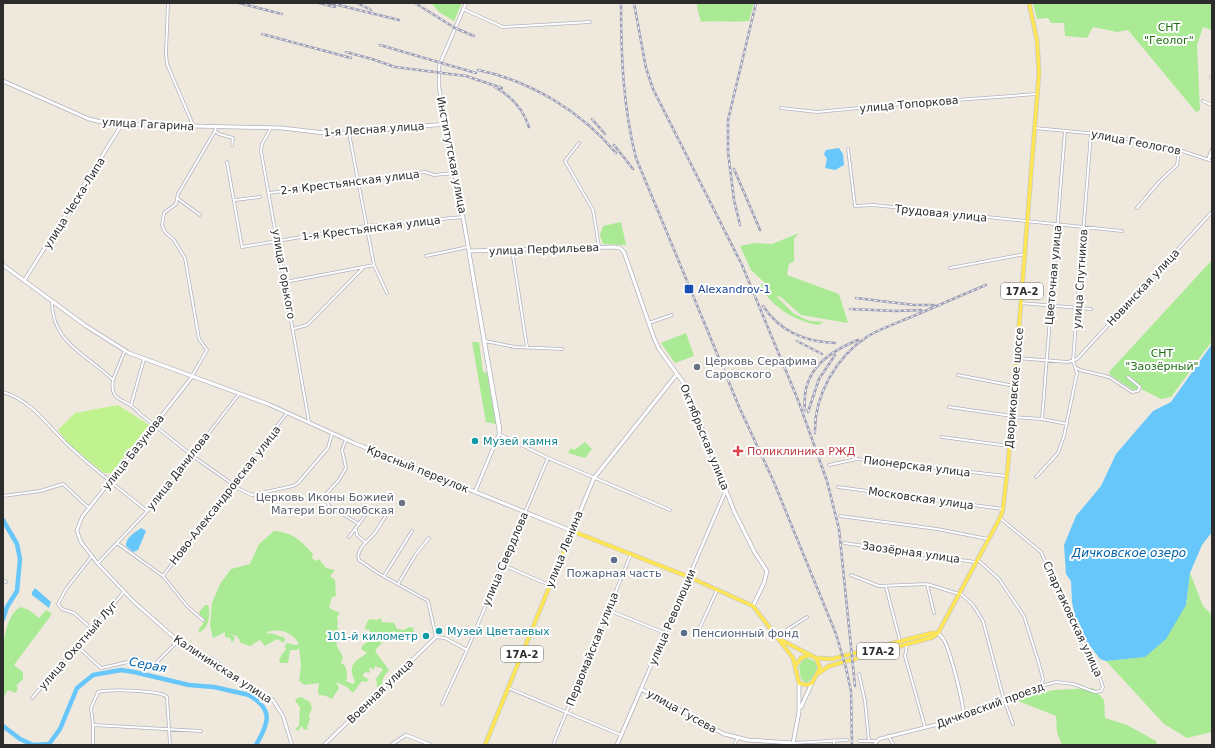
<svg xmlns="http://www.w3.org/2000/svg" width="1215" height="748" viewBox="0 0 1215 748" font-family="'DejaVu Sans',sans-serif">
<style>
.green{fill:#aaea95}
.pitch{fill:#c0f290}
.water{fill:#67c6fa}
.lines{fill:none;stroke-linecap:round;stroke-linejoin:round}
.river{stroke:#67c6fa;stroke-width:4.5}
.minor-casing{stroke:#b1b2c1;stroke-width:3.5}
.tertiary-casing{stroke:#b1b2c1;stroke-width:4}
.secondary-casing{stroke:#b1b2c1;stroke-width:4.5}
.primary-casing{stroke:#ccc;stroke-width:5}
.minor{stroke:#fff;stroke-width:2}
.tertiary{stroke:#fff;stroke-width:2.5}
.secondary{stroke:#fff;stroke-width:3}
.primary{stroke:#fee554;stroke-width:3.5}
.rail-casing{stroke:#9fa0b8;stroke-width:2.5}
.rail{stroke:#fff;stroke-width:1;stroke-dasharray:3;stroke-linecap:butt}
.transit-dot{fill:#1a4fb4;stroke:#fff;stroke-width:1.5}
.worship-dot{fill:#6b7280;stroke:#fff;stroke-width:1.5}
.culture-dot{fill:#0f9aa8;stroke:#fff;stroke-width:1.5}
.health-dot{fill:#e0444e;stroke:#fff;stroke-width:1.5}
.service-dot{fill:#5c6f8a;stroke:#fff;stroke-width:1.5}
.labels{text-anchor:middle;stroke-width:4;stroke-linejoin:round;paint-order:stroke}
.shield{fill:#fff;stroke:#6b6b6b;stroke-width:1}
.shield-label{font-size:10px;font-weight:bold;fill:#2c2c2c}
.park-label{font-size:11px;fill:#1f7114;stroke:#fff}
.street-label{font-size:11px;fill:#2c2c2c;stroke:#fff}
.transit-label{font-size:11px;fill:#164399;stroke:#fff;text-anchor:start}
.worship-label{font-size:11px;fill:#5b616d;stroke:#fff;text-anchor:start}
.culture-label{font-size:11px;fill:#0d838f;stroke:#fff;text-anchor:start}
.health-label{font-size:11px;fill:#be3a42;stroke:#fff;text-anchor:start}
.service-label{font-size:11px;fill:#4e5e75;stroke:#fff}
.water-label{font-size:12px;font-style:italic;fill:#0161ab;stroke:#fff}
</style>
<rect width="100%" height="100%" fill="#efe9dd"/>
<path class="green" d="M431 3H462L454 21 439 12Z
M698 3H754L749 21C732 23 717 20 701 22L697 7Z
M1033 3H1212V30L1203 27 1197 45 1200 110 1196 112 1128 30 1117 32 1093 27 1087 38 1065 36 1064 23H1051L1048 18 1037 19Z
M621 222 626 245 603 244 600 235 603 226Z
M799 233 794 239V261L789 264 787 275 839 294 848 323 801 315 781 297 776 296 794 314 810 321 824 322 818 325C794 320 777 310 762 290L759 289 760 285 765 283 751 270 740 246 755 243 772 244Z
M1212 260V341L1171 397 1161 399 1141 389 1133 390 1110 375 1109 372Z
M686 333 694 356 675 363 661 343Z
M472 342H479L483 372 487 373 496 424 486 422Z
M585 442 592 449 585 458 568 453 571 448 574 450Z
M274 531C293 532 301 541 313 554L312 558 316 561 319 559 326 568 335 570 330 576 335 580 336 596 332 597 329 608 340 613 337 617 338 623 337 626 341 638 336 644 343 657 341 663C348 666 348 676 346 681L353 684 355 682C347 663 355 662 367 653L361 649 363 645 370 640 368 636 370 630 365 629V627L369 619 377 620 380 618 382 619 381 622 394 623 397 629 404 630 409 627 414 628 413 630 417 636H420L418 641 415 639 410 641 407 640V635L401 636 394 631 377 648 375 651 389 670C387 673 384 675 383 679 381 684 385 687 378 691L376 679 383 669 375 666 374 669 369 668 370 673 366 672 363 674V676L369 680 366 682 362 681 353 693 347 687 336 682 339 688 332 699 326 696 319 695 318 690 319 683 304 685 299 681 301 665 299 648 297 650H290L288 663H280L279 661 282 654 286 650 285 646 287 643 295 645 299 644C292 632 280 628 267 632L268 634 271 633 285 638 284 643 277 639 265 646 260 640 250 646 241 643 237 636 230 634 235 637 232 643 230 638 225 637V632L213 638 210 625 212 603 220 584 231 569 250 564 259 544Z
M1190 573 1203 606 1212 615V732L1187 738 1164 724 1106 661 1145 657 1186 605Z
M205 605H208C211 612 209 629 200 632L198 631 205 620 200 615 199 612Z
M21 607 29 610 39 618 46 610 52 614 14 665 23 672V679L16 686 18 688 16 693 8 690 4 696C0 677 0 615 21 607Z
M807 658 816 662 818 668 813 678 806 683 801 679 799 666 803 659Z
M1093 688 1104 700 1105 718 1127 725 1156 741 1157 745H1062L1057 733 1056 716 1013 699 1054 690Z
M301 697 310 702 312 709 309 715 310 720 307 726 308 729 305 730 301 726 298 731 295 729 299 726 300 707 295 701 297 698Z"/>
<path class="pitch" d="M118 405 149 425 111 473H104L69 445 58 430 75 413Z"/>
<path class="water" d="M839 148 843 154 844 165 835 170 825 168 827 159 824 154 826 150Z
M1212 344V532L1202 545 1190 573 1186 605 1166 639 1145 657 1106 661 1100 659 1084 638 1076 621 1072 602 1071 581 1066 574 1064 545 1076 516 1101 486 1116 454 1153 411 1171 402Z
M141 528 146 531 138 550 133 552 126 546C126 537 133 534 141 528Z
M35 588 51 602 49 608 32 595V592Z"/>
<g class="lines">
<path class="river" d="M3 520 17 544 20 559 17 591 7 607 3 619
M3 726 20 739 33 745 49 744 60 729 77 688 93 675 121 670 134 672 189 685 214 687 249 695C274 710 269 723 256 745"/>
<defs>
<path id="minor" d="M168 3 166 53 167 64 193 125
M463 9 503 27 590 22
M1211 77H1212
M1203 101 1212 105
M781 108 817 112 901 104 1037 94
M216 127 215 131 219 134 233 138 232 145
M271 128 262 144 261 151 309 422
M1035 128 1108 135 1179 150 1212 161
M349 133 374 265 387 293
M579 143 565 161 593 210 599 247
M848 149 855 206 873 205 1122 231
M1212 149 1208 159 1212 155
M227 162 242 247 366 226 463 217
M269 193 425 172 434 175 455 173
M177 198 200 215
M235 200 260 197
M1137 208 1159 182 1177 165 1179 150
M512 250 527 347
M426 256 468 247
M950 268 1025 254
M285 282 374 265
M52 301C51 343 89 356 113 380 109 404 127 397 139 413L194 457 234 485
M1021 303 1091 309
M649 323 672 315
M293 329 307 325 312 320 363 268
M485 341 515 347 562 349
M1016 358 1068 362 1077 359 1212 212
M1077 368 1080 370 1109 377 1132 392 1138 391 1140 387 1128 377
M958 375 1014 386
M192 376 207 350 199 339 185 258 174 240 165 232 162 225 164 213 176 204 178 194 215 131
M113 380 125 350
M3 392C32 401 46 424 67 444 92 468 120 489 147 511
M131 405 144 359
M949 407 1012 416
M1012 417 1042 419 1067 424
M1042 419 1065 131
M499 434 548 458 670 510
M942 437 1009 446
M346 440 342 450 346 468 339 480 327 493 325 499 329 506 359 524
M829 465 857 459 1006 476
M1036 477 1058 453 1064 436 1077 373 1073 361 1091 133
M233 486 252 495 293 486 298 483 328 448 332 434
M838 487 1003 509
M3 496 40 491 63 484 89 508
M840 516 937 529 988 539
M385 517C381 523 378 529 374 534 368 541 355 550 359 560L378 573 428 601 436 637 445 638 467 650
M356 530 357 535 365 542
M349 537 367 513
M117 543 163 576 187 606 203 620
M844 543 975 562
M92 556 66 589 58 604 62 609 74 613 92 629
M978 560 999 579 1024 616 1040 667 1043 679 1041 686
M98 563 153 505 239 394
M503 565 549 585
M851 575 879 586 927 584 959 594
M163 576 287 413
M384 576 412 531
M3 580 6 582
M398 584 416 554 429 538
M927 584 934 613
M886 587 900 641
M960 593 973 605 983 621 1004 700 1013 724
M608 610 665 633
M697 634 717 590
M777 636 807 617
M907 645 905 656 925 727
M77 646 101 668 128 662 155 664 178 641
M859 674 865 701 869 741
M508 688 621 735
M32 698 124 592
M442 704 467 650 548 458
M963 713 1041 686 1056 682 1073 684 1095 692 1101 691 1103 687 1097 669 1073 624 1041 552 1000 518
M93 725 201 731
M888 736 894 745
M834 740V745
M859 741H876
M793 743 847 740
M93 745V725L91 708 98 692C108 689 160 690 167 697L170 745
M553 745 631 554
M734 745 738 738"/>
<path id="tertiary" d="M446 124 439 87V66L466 3
M469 251 500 428 499 434 475 492
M469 254 499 432
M24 281 122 124
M192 377 82 517 77 530 78 534 81 542 98 564 133 601 177 640 214 660 241 680 273 700 283 716 292 745
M641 689 726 490
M324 745 436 637
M391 745 406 735 431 745
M874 745 879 739 955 720 963 713C964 703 950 651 944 640 943 638 940 635 938 633"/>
<path id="secondary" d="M3 81 89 119 110 124 282 128 333 134 446 124 469 251 614 247 620 248 624 252 654 338 659 349 685 385 734 511 755 553 767 571 764 583 753 606
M3 265 86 326 129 353 268 404 354 443 572 531 594 478 677 374
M801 707 812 683
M617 745 641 689 724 734 748 740 793 743 799 712V683"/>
<path id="primary" d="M781 640 816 658 832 659 932 633H937
M796 665 801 658 809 655
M819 673 829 666 933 637 938 633 1000 518 1003 509 1008 465 1039 73 1037 40 1029 3
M485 745 572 531 689 577 753 606 793 658 799 683 807 685 812 683 820 668 816 658"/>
</defs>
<use href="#minor" class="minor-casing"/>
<use href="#tertiary" class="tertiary-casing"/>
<use href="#secondary" class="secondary-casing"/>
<use href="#primary" class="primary-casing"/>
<use href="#minor" class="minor"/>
<use href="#tertiary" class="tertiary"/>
<use href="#secondary" class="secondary"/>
<use href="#primary" class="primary"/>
<defs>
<path id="rail" d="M239 3 282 14
M319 3 335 7
M330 3 399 20
M357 3 371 10
M415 3 455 28 474 36
M621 3C621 55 623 107 636 158L740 409 773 480 836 634 846 668 851 691 852 745
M634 3 646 68 653 89 742 265 798 400 827 481 839 529 855 686
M262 34 351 58
M380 45 476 73
M346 52 372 59 395 67 466 76 502 88
M478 70C531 81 582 112 616 153
M495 87C511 96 523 108 529 127
M592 119 605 134
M614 145 633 169
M734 169 760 230
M740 225 734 200 728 152V120L756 3
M856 298 914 305H934
M763 306C780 332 805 342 835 343
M850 309 896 311 921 310
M797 341 822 354
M805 410C801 372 826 353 858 340
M808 412 819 379 835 355
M815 433C814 395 836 357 868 336 883 327 900 322 916 315 939 305 962 295 986 285"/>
</defs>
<use href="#rail" class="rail-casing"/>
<use href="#rail" class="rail"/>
</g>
<rect class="transit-dot" x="684" y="284" width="10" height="10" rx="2"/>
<g class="worship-dot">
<circle cx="697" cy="367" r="4"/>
<circle cx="402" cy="503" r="4"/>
</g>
<g class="culture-dot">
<circle cx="475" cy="441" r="4"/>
<circle cx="439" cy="631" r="4"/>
<circle cx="426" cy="636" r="4"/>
</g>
<path class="health-dot" d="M736 445h4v4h4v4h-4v4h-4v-4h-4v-4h4z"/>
<g class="service-dot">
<circle cx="614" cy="560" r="4"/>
<circle cx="684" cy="633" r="4"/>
</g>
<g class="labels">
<g class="shield">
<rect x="1001" y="283" width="42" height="16" rx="3"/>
<rect x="857" y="643" width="42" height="16" rx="3"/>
<rect x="501" y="646" width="42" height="16" rx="3"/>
</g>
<g class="shield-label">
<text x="1022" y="295">17А-2</text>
<text x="878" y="655">17А-2</text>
<text x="522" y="658">17А-2</text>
</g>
<g class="park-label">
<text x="1169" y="31">СНТ<tspan x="1169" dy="13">"Геолог"</tspan></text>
<text x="1162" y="357">СНТ<tspan x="1162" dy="13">"Заозёрный"</tspan></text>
</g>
<g class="street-label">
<text transform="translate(909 104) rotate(-5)" y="4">улица Топоркова</text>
<text transform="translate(148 124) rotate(3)" y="4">улица Гагарина</text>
<text transform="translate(374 129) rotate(-4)" y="4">1-я Лесная улица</text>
<text transform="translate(1136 142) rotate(11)" y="4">улица Геологов</text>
<text transform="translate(452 155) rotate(79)" y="4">Институтская улица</text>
<text transform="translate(350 182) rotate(-7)" y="4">2-я Крестьянская улица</text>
<text transform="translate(74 203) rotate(-58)" y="4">улица Ческа-Липа</text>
<text transform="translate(941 213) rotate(6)" y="4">Трудовая улица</text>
<text transform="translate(371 228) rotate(-7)" y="4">1-я Крестьянская улица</text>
<text transform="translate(544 249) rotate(-2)" y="4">улица Перфильева</text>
<text transform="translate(284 274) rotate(80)" y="4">улица Горького</text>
<text transform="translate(1053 275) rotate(-85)" y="4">Цветочная улица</text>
<text transform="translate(1080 279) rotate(-86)" y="4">улица Спутников</text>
<text transform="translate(1143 287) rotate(-47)" y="4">Новинская улица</text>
<text transform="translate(1014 388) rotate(-85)" y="4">Двориковское шоссе</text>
<text transform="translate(705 437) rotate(68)" y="4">Октябрьская улица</text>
<text transform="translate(133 452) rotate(-52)" y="4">улица Базунова</text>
<text transform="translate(917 466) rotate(7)" y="4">Пионерская улица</text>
<text transform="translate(418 469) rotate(22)" y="4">Красный переулок</text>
<text transform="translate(178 471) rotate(-52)" y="4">улица Данилова</text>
<text transform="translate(225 495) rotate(-52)" y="4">Ново-Александровская улица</text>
<text transform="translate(921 498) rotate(8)" y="4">Московская улица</text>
<text transform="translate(564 549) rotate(-68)" y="4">улица Ленина</text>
<text transform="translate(911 552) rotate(8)" y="4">Заозёрная улица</text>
<text transform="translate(505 559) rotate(-67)" y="4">улица Свердлова</text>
<text transform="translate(672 617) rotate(-67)" y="4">улица Революции</text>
<text transform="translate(1073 619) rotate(65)" y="4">Спартаковская улица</text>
<text transform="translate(78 645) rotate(-49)" y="4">улица Охотный Луг</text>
<text transform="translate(592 649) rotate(-68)" y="4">Первомайская улица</text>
<text transform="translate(223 669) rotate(33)" y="4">Калининская улица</text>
<text transform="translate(380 691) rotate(-44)" y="4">Военная улица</text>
<text transform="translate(990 705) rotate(-20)" y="4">Дичковский проезд</text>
<text transform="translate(682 711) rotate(29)" y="4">улица Гусева</text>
</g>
<g class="transit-label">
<text x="698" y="293">Alexandrov-1</text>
</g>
<g class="worship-label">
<text x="705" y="365">Церковь Серафима<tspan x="705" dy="13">Саровского</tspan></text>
<text x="394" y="501" text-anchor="end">Церковь Иконы Божией<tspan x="394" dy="13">Матери Боголюбская</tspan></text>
</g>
<g class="culture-label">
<text x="483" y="445">Музей камня</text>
<text x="447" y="635">Музей Цветаевых</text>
<text x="418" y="640" text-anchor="end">101-й километр</text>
</g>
<g class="health-label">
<text x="747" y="455">Поликлиника РЖД</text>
</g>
<g class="service-label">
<text x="614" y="577">Пожарная часть</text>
<text x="692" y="637" text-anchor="start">Пенсионный фонд</text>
</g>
<g class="water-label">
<text x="1129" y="557">Дичковское озеро</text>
<text transform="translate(148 665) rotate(11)" y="4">Серая</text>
</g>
</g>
<rect width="1215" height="748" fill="none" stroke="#2c2c2c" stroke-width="8"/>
</svg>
